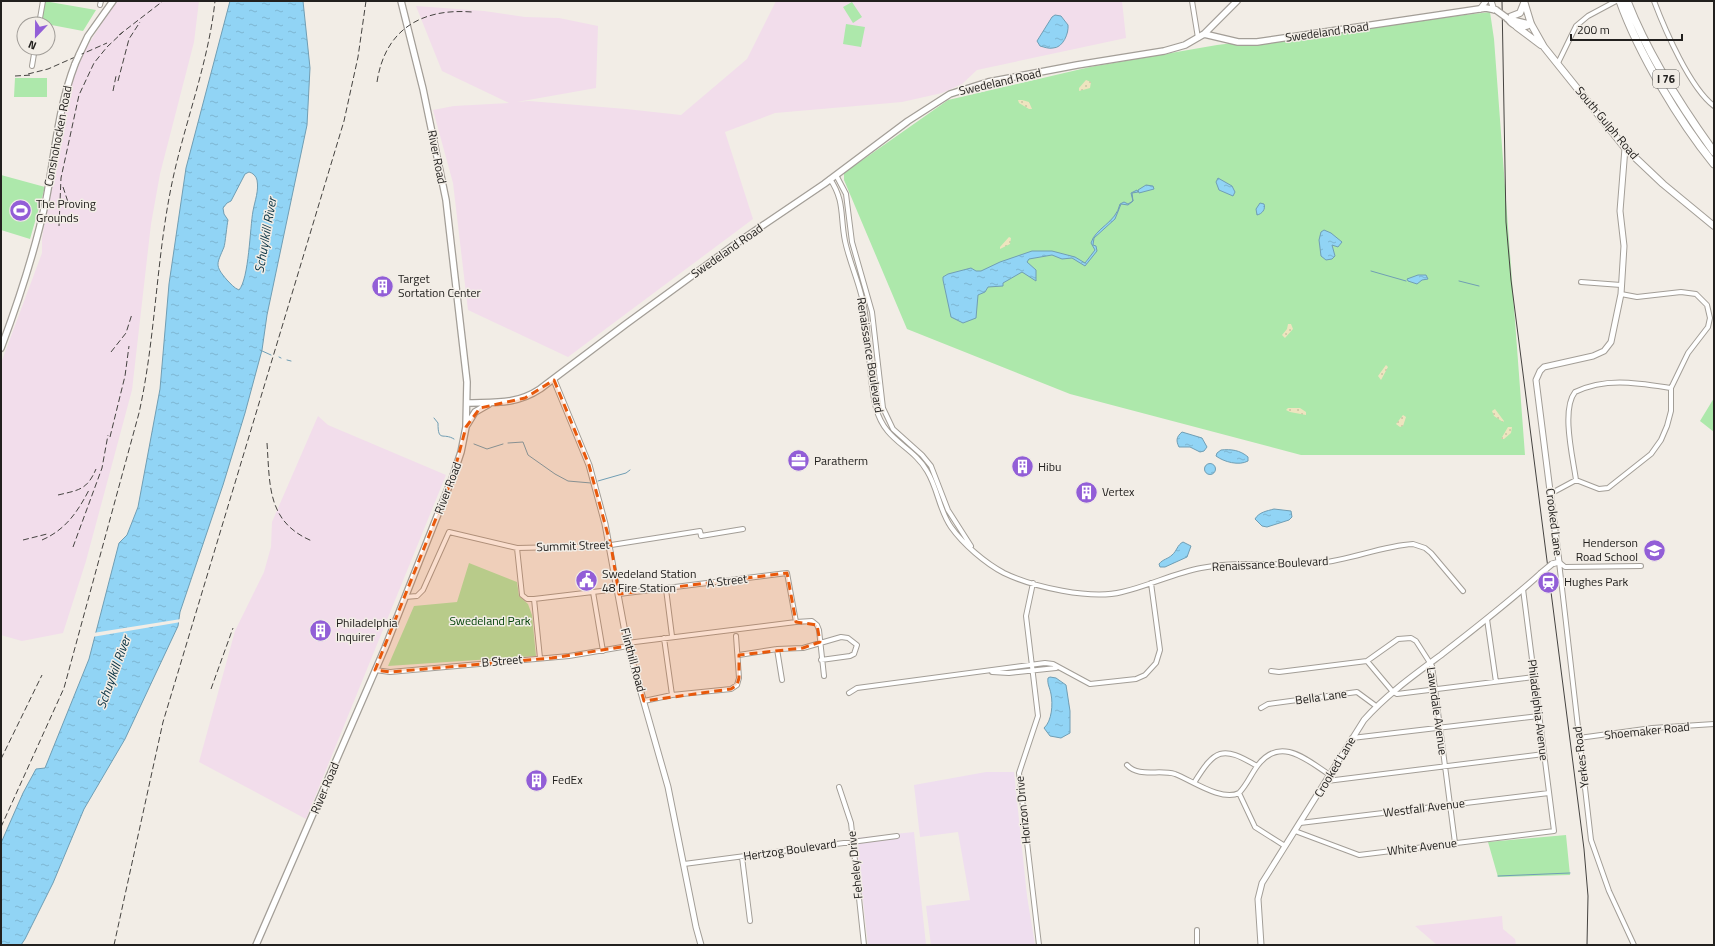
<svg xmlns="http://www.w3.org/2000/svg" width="1715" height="946" viewBox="0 0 1715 946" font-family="'Titillium Web',sans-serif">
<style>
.commercial{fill:#efdeef}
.industrial{fill:#f2ddeb}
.green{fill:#ade8ab}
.sand{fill:url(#sand-dots)}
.water{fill:url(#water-ripples);stroke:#709eb4;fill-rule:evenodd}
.pier{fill:#f2ede6}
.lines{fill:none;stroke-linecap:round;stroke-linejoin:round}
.stream{stroke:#709eb4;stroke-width:1}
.minor-casing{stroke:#a39e97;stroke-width:6}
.tertiary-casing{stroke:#a39e97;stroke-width:7}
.secondary-casing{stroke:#a39e97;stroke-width:8}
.primary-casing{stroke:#a39e97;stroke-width:8}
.motorway-casing{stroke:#a39e97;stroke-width:9}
.minor{stroke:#fff;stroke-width:4}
.tertiary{stroke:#fff;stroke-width:5}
.secondary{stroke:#fff;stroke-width:5.5}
.primary{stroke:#fff;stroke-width:6}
.motorway{stroke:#fff;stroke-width:7}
.tram{stroke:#454340;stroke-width:1}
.rail{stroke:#454340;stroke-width:1;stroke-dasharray:6 3;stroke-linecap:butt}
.tertiary-bridge-casing{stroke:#a39e97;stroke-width:7;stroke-linecap:butt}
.secondary-bridge-casing{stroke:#a39e97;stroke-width:8;stroke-linecap:butt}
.tertiary-bridge{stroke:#fff;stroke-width:5}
.secondary-bridge{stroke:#fff;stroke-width:5.5}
.marked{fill:#e8590c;fill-opacity:0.2;stroke:#e8590c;stroke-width:3;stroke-dasharray:8 5;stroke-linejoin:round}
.labels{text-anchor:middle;stroke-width:3;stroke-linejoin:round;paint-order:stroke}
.shield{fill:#f2ede6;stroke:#605e5a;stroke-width:1}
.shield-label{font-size:11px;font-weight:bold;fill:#22201e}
.street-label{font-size:12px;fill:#22201e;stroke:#f2ede6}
.poi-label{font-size:12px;fill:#22201e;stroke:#f2ede6;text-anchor:start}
.park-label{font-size:12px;fill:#004106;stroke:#f2ede6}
.water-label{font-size:13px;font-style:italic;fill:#063041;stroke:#f2ede6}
</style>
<defs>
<pattern id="sand-dots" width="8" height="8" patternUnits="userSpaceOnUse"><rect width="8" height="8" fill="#eee4bf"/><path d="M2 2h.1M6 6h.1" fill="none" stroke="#ccc3a4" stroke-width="1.8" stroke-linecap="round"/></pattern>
<pattern id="water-ripples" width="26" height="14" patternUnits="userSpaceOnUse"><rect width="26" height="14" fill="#91d4f5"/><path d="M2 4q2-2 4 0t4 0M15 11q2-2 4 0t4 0" fill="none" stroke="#7db6d2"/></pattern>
</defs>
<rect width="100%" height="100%" fill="#f2ede6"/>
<path class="commercial" d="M986 772H1014L1027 896 1035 945H931L926 906 970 900 958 832 920 837 914 785Z
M914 832 926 945H868L856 838Z"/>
<path class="industrial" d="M116 1H199L194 42 160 174 151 224 132 390 86 561 63 633 22 641 1 635V363L42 253V238L62 116 69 87 83 53Z
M776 1H1122L1126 38 977 70 962 84 942 93 902 102 775 113 725 132 753 219 568 357 468 310 453 183 433 110 454 106 509 103 442 71 416 6 484 11 525 17 559 18 598 26 596 88 517 102 529 101 626 109 681 115 747 59Z
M318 416 328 425 446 475 306 819 199 762 235 631 264 572 271 547 272 522Z
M1502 916 1503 929 1515 939 1516 945H1437L1415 926Z"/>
<path class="green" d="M44 1 96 10 83 31 41 23Z
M852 2 862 17 853 23 843 7Z
M1490 12 1494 39 1525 455H1301L1070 394 907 329 844 180V173L948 100 1090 67 1217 45Z
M846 24 865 27 861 47 843 44Z
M15 78H47V97H14Z
M1 175 45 187 30 239 1 230Z
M1714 398V432L1700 421Z
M469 563 517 582 519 596 528 604 532 615 536 656 388 666 414 606 457 602Z
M1566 835 1570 875 1498 877 1488 842Z"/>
<path class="sand" d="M1086 80 1091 82 1090 88 1079 91V88Z
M1022 100 1029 102 1032 109H1029L1019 103 1018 100Z
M1009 237 1011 238 1010 244 1000 249V247Z
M1288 324H1291L1293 329 1285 338 1282 335 1287 329Z
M1386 365 1388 367 1381 380 1378 376Z
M1288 408H1300L1306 412V415L1290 412 1286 410Z
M1495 409 1504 421 1503 422 1494 416 1492 411Z
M1403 415 1406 417 1403 426 1400 427 1396 424Z
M1508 427H1512L1511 433 1504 439H1501Z"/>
<path class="water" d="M230 1H303L310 68 307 125 267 315 262 350 245 413 223 485 180 612 178 626 125 739 84 809 53 883 25 939 21 945H1V843L23 793 36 769 45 768 89 659 119 543 127 535 138 507 160 389 169 284 186 168ZM249 172C253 173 256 176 257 180 259 191 255 200 253 211 250 227 249 279 239 290 234 288 231 284 227 280 214 265 217 264 224 247 225 245 227 224 228 220L224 214 223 208 227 203 231 201 245 174Z
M1055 15 1061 16 1068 25C1069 33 1063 48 1053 48 1049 49 1044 47 1040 46L1037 41 1052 17Z
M1218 178 1232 186 1235 192 1233 196 1219 190 1216 182Z
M1146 185 1153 186 1154 189 1139 193 1138 190Z
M1137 190 1138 192 1132 193 1133 201 1128 205 1121 204 1115 219 1094 238 1093 245 1096 246 1097 251 1085 266 1072 258 1062 259 1052 255 1029 259 1027 262 1036 270V281L1022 272 1003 283V286L988 287 985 292 978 295 976 318 963 323 951 317 943 280V277L948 274 971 268 976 271H981L1000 262 1032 251H1052L1075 257 1085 263 1095 250 1091 243C1095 228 1116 223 1120 204L1124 202 1128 204 1133 201 1131 193Z
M1260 203 1264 204C1266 209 1262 214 1257 215L1256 209Z
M1324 230 1331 233 1342 242 1338 247 1332 245 1335 256 1332 259 1326 260 1321 256 1319 240 1321 232Z
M1418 275H1426L1428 279 1422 280 1417 284 1408 281 1407 279Z
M1182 432 1202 438 1207 447 1204 451 1200 452 1190 447H1179C1176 441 1176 437 1182 432Z
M1221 450C1231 449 1240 450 1248 457V461C1239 466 1224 462 1216 456L1217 453Z
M1204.5 469a5.5 5.5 0 1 1 11 0a5.5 5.5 0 1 1-11 0Z
M1274 509 1291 511 1292 517 1289 520 1267 527 1262 526 1255 519C1259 512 1267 511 1274 509Z
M1183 542 1191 546 1187 557 1165 567H1160L1159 564C1163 559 1168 559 1172 555 1177 551 1177 545 1183 542Z
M1050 677 1056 678 1066 685 1070 711V733L1061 738 1050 736 1044 728C1052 721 1053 704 1051 694 1050 688 1047 684 1048 678Z"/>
<path class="pier" d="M181 619V622L92 637 93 633Z"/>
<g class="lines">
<path class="stream" d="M1371 271 1406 281
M1459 281 1479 286
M260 350 271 355
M279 357 281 358
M287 360 291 361
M434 418 438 423C438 443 443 432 454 439
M508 443 523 442 528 455 555 474 568 481 591 483
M474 444 487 449 503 444
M598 481 626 473 630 470
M1498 876 1570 873"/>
<defs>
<path id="minor" d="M1192 1 1198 38
M1654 1C1665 30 1690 88 1714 106
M100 5 101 1
M39 24 43 1
M1558 63 1576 26 1588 16 1616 1
M32 66 35 48
M836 175 846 194 852 242 872 312 883 408 893 429 922 455 931 466 948 510 971 546
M830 179C845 201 840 217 845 241 850 265 862 288 865 313 870 344 868 377 876 408 885 442 912 445 927 471 938 489 939 510 951 527 963 544 985 563 1004 573 1033 587 1091 600 1122 592 1149 586 1174 573 1201 568 1240 560 1280 567 1319 563 1351 560 1381 546 1413 544L1425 548 1431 553 1463 591
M1581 282 1621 285
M1576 480C1573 458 1561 410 1575 392 1606 377 1638 383 1671 388
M1550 494 1576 480 1599 489 1608 488 1651 454 1661 440 1667 426 1671 411V388L1688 353 1708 327 1710 318 1707 305 1696 294 1681 292 1637 297 1621 294
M517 548 522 595 527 599H534L540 658
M1559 562 1591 840 1609 891 1634 945
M1559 562 1565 567 1641 566
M1033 583 1026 616 1038 716 1019 773 1039 945
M666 589 672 636
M593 592 603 651
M619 594 787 573 796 622
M405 597 417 596 423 590 449 532 517 548 605 546 700 531 701 536 743 529
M534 599 618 589
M1487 619 1496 682
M664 638 672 695
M627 643 796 622 812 621 817 625 819 630 824 676
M777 649 782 680
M739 655 777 649 803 648 841 637 848 638 857 645 854 654 850 656 821 660
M1367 661 1393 692 1397 694 1534 677
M375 670 390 672 569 656 628 646
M1271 671 1279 672 1367 661 1398 639 1411 638 1416 641 1432 666 1455 843
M992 672 1009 673 1056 668
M849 693 857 688 1045 663 1053 664 1090 684 1136 679 1145 675 1156 663 1160 650 1151 583
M644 701 672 695 731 689 737 685 739 678 736 636
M1261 708 1268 704 1357 692 1376 706
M1352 738 1539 716
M1579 738 1652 728 1714 724
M1127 765C1139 778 1159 769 1175 774 1191 780 1222 802 1239 793 1247 785 1251 774 1258 765 1281 735 1308 761 1330 775
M1327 781 1544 754
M1194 783C1215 749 1222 745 1257 766
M839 787 851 823 864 945
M1239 793 1255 827 1285 846
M1300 823 1549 793
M1295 831 1359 855 1554 831 1523 589
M742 857 750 921
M684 864 897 836
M1197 930V945"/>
<path id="tertiary" d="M1491 1 1494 10
M1480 9 1486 1
M554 380 589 465 605 524 627 643 668 787 696 927 701 945
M1552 564 1559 562 1536 380 1540 371 1544 367 1593 356 1604 351 1611 342 1621 294 1624 246 1620 211 1625 148
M1261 945 1258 899 1262 883 1364 720C1386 695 1414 675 1441 655 1474 629 1508 603 1540 574"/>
<path id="secondary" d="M1508 19C1514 27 1522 29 1531 24
M1508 19 1529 24
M1204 34 1238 42H1257L1486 8 1496 10
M79 55 88 36 113 1
M1 348C19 300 35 251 46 200 55 154 58 108 75 64
M467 403C494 402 516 405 540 389L626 324 734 245 824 184 908 121 950 94 988 82 1077 65 1164 51 1185 45 1204 34 1237 1
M467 425 475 412 489 404
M256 945 385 648 453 476 461 452 466 427 467 382 446 200 423 89 401 1"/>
<path id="primary" d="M1524 1 1531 24 1544 47 1625 148 1663 184 1714 226
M1507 18 1520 13 1524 3
M1517 27 1541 45"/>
<path id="motorway" d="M1620 1C1639 54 1679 121 1714 164
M1627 1C1648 55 1680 105 1714 152"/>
</defs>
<use href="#minor" class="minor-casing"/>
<use href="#tertiary" class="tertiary-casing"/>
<use href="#secondary" class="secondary-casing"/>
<use href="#primary" class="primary-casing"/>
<use href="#motorway" class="motorway-casing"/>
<use href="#minor" class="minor"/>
<use href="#tertiary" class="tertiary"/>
<use href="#secondary" class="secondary"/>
<use href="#primary" class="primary"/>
<use href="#motorway" class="motorway"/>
<path class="tram" d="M1502 1 1506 222 1511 280 1584 849 1588 896 1587 945"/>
<path class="rail" d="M119 35 163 1
M28 74 48 69 107 43
M15 76 32 75
M118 81 129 39 140 22
M377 82C385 29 422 8 472 12
M113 91 116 76
M63 187 70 208
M59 226 61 178 79 95 94 63 107 47 123 32
M111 352 126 333 132 314
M110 437 125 376 129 346
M267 443C270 486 267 522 312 541
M58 495C79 490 87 490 96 469
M23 540 47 534
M42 540C65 530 77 513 89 490
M73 547 102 468 108 435
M211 689 233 628
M1 759 42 675
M1 827 64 688 139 413C155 341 156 266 170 193 182 129 208 67 215 1
M114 945 163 722 344 121 358 57 366 1"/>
<defs>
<path id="tertiary-bridge" d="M1540 574 1552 564"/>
<path id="secondary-bridge" d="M1496 10 1507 18
M75 64 79 55"/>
</defs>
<use href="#tertiary-bridge" class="tertiary-bridge-casing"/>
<use href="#secondary-bridge" class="secondary-bridge-casing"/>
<use href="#tertiary-bridge" class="tertiary-bridge"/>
<use href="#secondary-bridge" class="secondary-bridge"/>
</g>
<path class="marked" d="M554 380 589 465 611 546 619 594 787 573 796 622 817 625 820 642 803 648 739 655V678L737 685 731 689 644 701 628 646 552 658 390 672 375 670 453 476 466 427 480 408 525 398Z"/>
<defs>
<symbol id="stadium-disc" viewBox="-11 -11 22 22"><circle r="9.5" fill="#925ed7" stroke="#f2ede6"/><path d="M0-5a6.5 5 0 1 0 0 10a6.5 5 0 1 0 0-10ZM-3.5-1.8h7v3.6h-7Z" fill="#fff"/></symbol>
<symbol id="building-disc" viewBox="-11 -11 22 22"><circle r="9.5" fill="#925ed7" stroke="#f2ede6"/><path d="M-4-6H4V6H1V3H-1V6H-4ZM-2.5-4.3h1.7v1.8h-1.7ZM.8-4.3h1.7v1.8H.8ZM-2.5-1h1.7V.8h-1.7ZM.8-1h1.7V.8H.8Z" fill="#fff"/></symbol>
<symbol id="office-disc" viewBox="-11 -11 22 22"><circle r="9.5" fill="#925ed7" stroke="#f2ede6"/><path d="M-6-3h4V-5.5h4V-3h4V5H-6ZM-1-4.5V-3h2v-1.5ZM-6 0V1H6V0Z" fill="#fff"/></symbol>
<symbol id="school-disc" viewBox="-11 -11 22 22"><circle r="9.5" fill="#925ed7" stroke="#f2ede6"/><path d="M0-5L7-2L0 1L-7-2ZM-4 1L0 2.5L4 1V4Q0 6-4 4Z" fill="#fff"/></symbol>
<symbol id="civic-disc" viewBox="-11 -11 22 22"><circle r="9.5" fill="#925ed7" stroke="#f2ede6"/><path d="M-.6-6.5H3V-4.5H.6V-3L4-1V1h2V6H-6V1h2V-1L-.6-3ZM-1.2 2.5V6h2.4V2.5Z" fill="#fff"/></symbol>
<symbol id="station-disc" viewBox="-11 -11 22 22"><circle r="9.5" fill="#925ed7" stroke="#f2ede6"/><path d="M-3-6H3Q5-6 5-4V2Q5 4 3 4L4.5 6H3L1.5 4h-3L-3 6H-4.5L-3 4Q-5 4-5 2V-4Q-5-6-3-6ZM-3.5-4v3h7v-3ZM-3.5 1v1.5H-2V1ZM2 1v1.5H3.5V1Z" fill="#fff"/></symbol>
</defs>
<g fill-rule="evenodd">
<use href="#stadium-disc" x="8" y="198" width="25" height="25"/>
<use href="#building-disc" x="370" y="274" width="25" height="25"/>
<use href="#office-disc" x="786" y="448" width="25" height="25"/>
<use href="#building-disc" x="1010" y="454" width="25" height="25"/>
<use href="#building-disc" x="1074" y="480" width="25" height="25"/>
<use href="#school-disc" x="1642" y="538" width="25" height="25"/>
<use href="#civic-disc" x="574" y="568" width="25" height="25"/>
<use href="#station-disc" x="1536" y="570" width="25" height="25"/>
<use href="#building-disc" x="308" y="618" width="25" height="25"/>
<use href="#building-disc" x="524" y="768" width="25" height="25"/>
</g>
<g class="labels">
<rect class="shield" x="1653" y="70" width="26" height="18" rx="3"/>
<g class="shield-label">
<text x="1666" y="83">I 76</text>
</g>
<g class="street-label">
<text transform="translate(1327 32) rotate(-8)" y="4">Swedeland Road</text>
<text transform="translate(1000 82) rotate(-13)" y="4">Swedeland Road</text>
<text transform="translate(1607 123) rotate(50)" y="4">South Gulph Road</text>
<text transform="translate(58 136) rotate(-79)" y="4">Conshohocken Road</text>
<text transform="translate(437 157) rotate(79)" y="4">River Road</text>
<text transform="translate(727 251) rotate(-35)" y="4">Swedeland Road</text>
<text transform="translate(870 355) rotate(81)" y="4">Renaissance Boulevard</text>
<text transform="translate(448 488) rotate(-69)" y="4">River Road</text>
<text transform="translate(1554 522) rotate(83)" y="4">Crooked Lane</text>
<text transform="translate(573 546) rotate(-2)" y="4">Summit Street</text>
<text transform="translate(1270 564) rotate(-3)" y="4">Renaissance Boulevard</text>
<text transform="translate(727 581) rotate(-7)" y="4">A Street</text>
<text transform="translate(633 660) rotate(75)" y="4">Flinthill Road</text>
<text transform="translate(502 661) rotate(-5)" y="4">B Street</text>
<text transform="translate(1321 697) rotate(-8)" y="4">Bella Lane</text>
<text transform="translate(1538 710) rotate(83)" y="4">Philadelphia Avenue</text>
<text transform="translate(1437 711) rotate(82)" y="4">Lawndale Avenue</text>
<text transform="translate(1647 731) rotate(-6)" y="4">Shoemaker Road</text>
<text transform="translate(1581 757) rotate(-97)" y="4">Yerkes Road</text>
<text transform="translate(1335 767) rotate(-59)" y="4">Crooked Lane</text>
<text transform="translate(325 788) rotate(-67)" y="4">River Road</text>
<text transform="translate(1424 808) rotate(-7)" y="4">Westfall Avenue</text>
<text transform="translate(1023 810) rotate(-96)" y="4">Horizon Drive</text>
<text transform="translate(1422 847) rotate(-7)" y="4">White Avenue</text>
<text transform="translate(790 850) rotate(-8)" y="4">Hertzog Boulevard</text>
<text transform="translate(855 865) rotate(-96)" y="4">Feheley Drive</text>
</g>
<g class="poi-label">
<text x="36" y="208">The Proving<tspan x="36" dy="14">Grounds</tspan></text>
<text x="398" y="283">Target<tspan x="398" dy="14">Sortation Center</tspan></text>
<text x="814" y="465">Paratherm</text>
<text x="1038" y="471">Hibu</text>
<text x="1102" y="496">Vertex</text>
<text x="1638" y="547" text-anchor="end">Henderson<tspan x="1638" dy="14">Road School</tspan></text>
<text x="602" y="578">Swedeland Station<tspan x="602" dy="14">48 Fire Station</tspan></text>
<text x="1564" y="586">Hughes Park</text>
<text x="336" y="627">Philadelphia<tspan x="336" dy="14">Inquirer</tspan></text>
<text x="552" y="784">FedEx</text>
</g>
<g class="park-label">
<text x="490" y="625">Swedeland Park</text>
</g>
<g class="water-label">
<text transform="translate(265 235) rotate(-80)" y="5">Schuylkill River</text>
<text transform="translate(113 672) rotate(-70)" y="5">Schuylkill River</text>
</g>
</g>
<rect width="1715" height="946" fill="none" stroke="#22201e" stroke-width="4"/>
<g transform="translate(36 36) rotate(202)"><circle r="19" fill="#f2ede6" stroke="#9f9b96"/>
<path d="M0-3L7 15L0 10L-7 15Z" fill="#925ed7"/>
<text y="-6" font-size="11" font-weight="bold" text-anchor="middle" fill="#22201e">N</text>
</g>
<path d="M1571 34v6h111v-6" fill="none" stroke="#22201e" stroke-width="2"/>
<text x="1577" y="34" font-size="12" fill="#22201e" stroke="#f2ede6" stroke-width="3" paint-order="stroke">200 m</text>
</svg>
